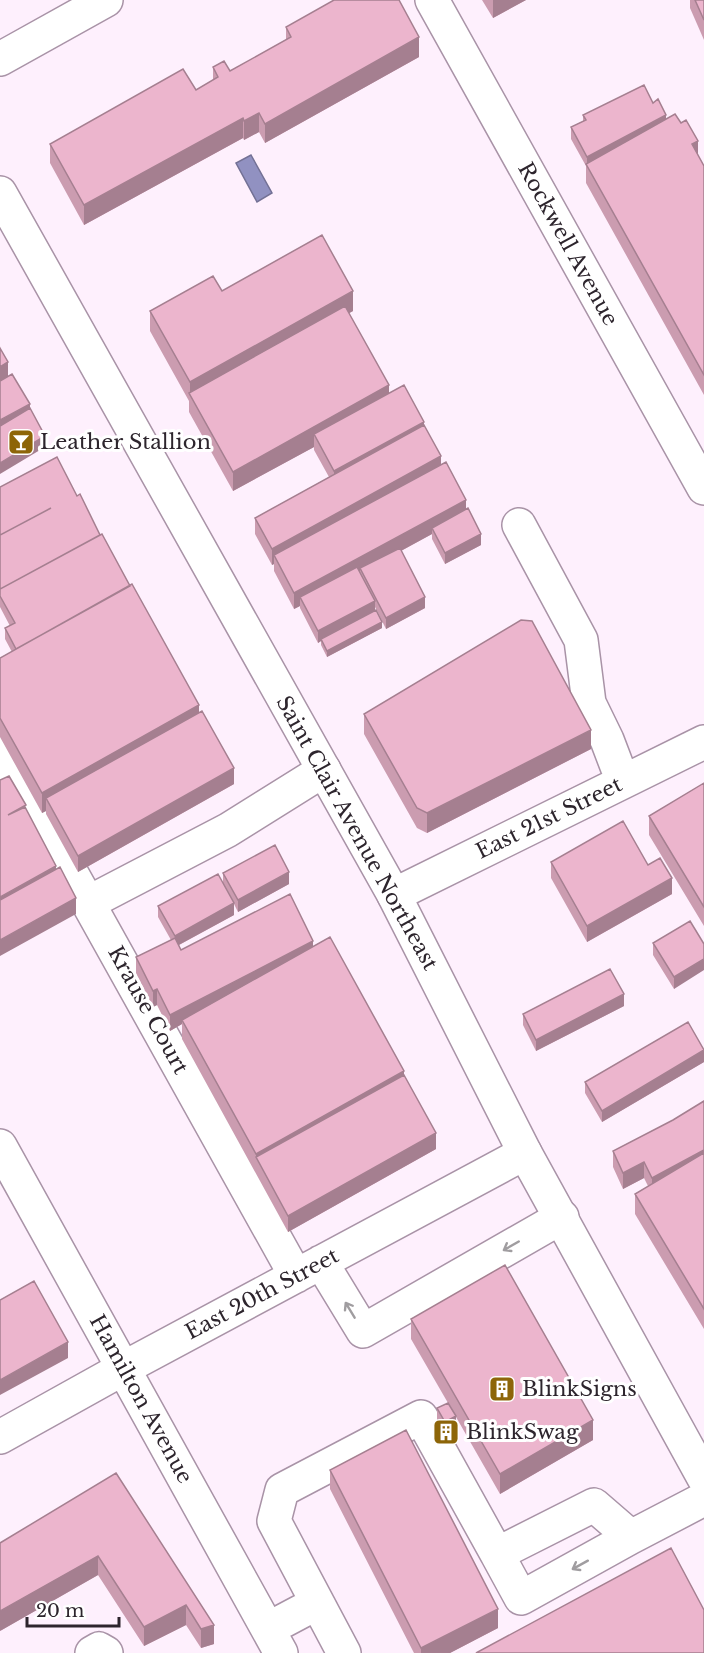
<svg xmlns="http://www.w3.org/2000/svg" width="704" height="1653" viewBox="0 0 704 1653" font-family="'Libre Baskerville',serif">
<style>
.water{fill:#9191c1;stroke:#737195;stroke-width:1.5}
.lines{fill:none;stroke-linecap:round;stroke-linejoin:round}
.minor-casing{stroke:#a993a7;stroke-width:36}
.major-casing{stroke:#a993a7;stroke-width:36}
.minor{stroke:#fff;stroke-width:33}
.major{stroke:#fff;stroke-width:33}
.wall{fill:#cb9cb0}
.shaded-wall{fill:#a57f90}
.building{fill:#ecb5cd;stroke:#a57f90;stroke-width:1.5}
.oneway{stroke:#a09da0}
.labels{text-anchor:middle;stroke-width:6;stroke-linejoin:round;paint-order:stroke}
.street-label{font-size:21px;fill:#2d252d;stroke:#fff}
.poi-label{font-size:21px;fill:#2d252d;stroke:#fff;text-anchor:start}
</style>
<rect width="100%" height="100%" fill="#fef0fd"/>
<path class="water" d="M251 155 272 193 257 202 236 163Z"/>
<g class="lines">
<defs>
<path id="minor" d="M432 0 704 488
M0 59 106 0
M519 525 581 640 589 703 607 740 623 782
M0 745 296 1276
M394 895 704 742
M88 903 228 830 324 770
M0 1146 281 1653
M321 1262 363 1331 562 1217
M0 1437 124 1368 525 1153
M631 1537 594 1505 497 1554 521 1598 631 1537 704 1499
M268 1629 317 1603
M92 1653 99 1649 106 1653
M344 1653 274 1521 282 1490 421 1417 497 1554"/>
<path id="major" d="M0 193 394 895 525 1153 704 1478"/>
</defs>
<use href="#minor" class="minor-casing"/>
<use href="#major" class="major-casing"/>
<use href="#minor" class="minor"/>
<use href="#major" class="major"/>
</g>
<path class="wall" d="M482 0H526L493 18Z
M690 0H704V40L690 8Z
M286 27 419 57 265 143 259 132 244 140 243 138 84 225 50 163V144L196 90 213 80V67L230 71 286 40Z
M653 103 698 155 704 166V395L586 183V166L571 139V127L583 121V115Z
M222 291 353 311 349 313 389 393 424 425 441 465 466 509 481 545 445 564 432 539V534L401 551 425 608 386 629 375 607V611L382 628 327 657 321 645V641L318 643 300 608V606L294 609 274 571V564L272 565 255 534V518L329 477 314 450V447L233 491 189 412V401L150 331V311Z
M0 487 100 535 130 586 199 712 234 784 78 872 46 814V811L42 813 0 737V658L12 652 5 639V628L10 626 0 607Z
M364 714 591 749 427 833 417 828 364 734Z
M704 783V926L649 835V816Z
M551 862 648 865 672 894 587 942 551 878Z
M223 873 289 884 238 912 234 904V915L179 945 181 950 313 947 404 1075 436 1149 288 1232 182 1039V1024L170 1031 157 1005 153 1007 136 973V957L171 940 158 917V906L223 884Z
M653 943 704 944 674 989 653 955Z
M624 1006 536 1051 523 1025V1014Z
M704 1050V1062L602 1122 585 1093V1082Z
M704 1101V1329L635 1214V1194L648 1186 644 1178 623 1189 613 1167V1151L673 1120Z
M411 1319 593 1440 500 1494 456 1417V1436L445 1441 437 1428V1408L448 1403 411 1339Z
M330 1470 498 1628 450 1653H414L330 1489Z
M116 1473 214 1644 201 1648 186 1625 144 1646 98 1575 0 1631Z"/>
<path class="shaded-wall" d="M493 0H526L493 18Z
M419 37V57L265 143V124Z
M259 113V132L244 140V121Z
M666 115V126L587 166V157Z
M243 118V138L84 225V205Z
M698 141V161L692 144Z
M353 291V311L193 400 190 394V382Z
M8 362V378L0 383V367Z
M389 385V405L314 434V447L233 491V472Z
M30 404V420L0 436V420Z
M424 422V438L334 487V471Z
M45 436V447L0 474V463Z
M441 456V472L274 555V564L272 565V549Z
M466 500V516L432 528V534L362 572 360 568V573L300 597V606L294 609V593Z
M481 534V545L445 564V553Z
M425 597V608L386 629V618Z
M375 601V613L321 639V641L318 643V631Z
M382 622V628L327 657V651Z
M199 705V725L46 798V811L42 813V793Z
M591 730V749L427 833V813Z
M234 768V784L78 872V856Z
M56 866V882L0 913V897Z
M289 872V884L238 912V900Z
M672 878V894L587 942V926Z
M76 898V914L0 956V940Z
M234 903V915L175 947V936Z
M313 941V957L182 1020V1024L170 1031V1015Z
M704 959V970L674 989V977Z
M157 989V1005L153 1007V991Z
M624 994V1006L536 1051V1040Z
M704 1050V1062L602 1122V1111Z
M404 1071V1091L256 1157V1154Z
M436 1133V1149L288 1232V1216Z
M704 1150V1166L652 1194V1178Z
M644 1162V1178L623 1189V1173Z
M68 1342V1358L0 1395V1380Z
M456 1416V1436L445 1441V1422Z
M593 1420V1440L500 1494V1474Z
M98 1556V1575L0 1631V1611Z
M186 1605V1625L144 1646V1627Z
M498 1609V1628L450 1653H421V1648Z
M214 1625V1644L201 1648V1629Z"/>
<path class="building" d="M334 0H399L419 37 265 124 259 113 244 121 243 118 84 205 50 144 183 69 196 90 218 77 213 67 224 61 230 71 291 37 286 27Z
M695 0H704V20Z
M644 85 653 103 658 99 666 115 587 157 571 127 586 120 583 115Z
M675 114 681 123 686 120 698 141 692 144 704 166V375L586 164Z
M322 235 353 291 190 382 150 311 213 276 222 291Z
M345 306 389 385 233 472 189 393Z
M0 348 8 362 0 367Z
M12 374 30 404 0 420V381Z
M404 385 424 422 334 471 314 434Z
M30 408 45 436 0 463V426Z
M424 425 441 456 272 549 255 518Z
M57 457 77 496 80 494 100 535 0 589V535L51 508 0 535V487Z
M446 462 466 500 294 593 274 555Z
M468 508 481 534 445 553 432 528Z
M102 534 130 586 16 649 5 628 15 623 0 596V589Z
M400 548 425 597 386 618 360 568Z
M357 567 375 601 318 631 300 597Z
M132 584 199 705 42 793 0 718V658Z
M376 610 382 622 327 651 321 639Z
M521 620 532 621 591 730 427 813 417 808 364 714Z
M202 711 234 768 78 856 46 798Z
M9 776 26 805 8 815 25 807 56 866 0 897V780Z
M704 783V907L649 816Z
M623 821 648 865 660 858 672 878 587 926 551 862Z
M275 845 289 872 238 900 223 873Z
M60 867 76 898 0 940V900Z
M218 874 234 903 175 936 158 906Z
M290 894 313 941 170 1015 157 989 153 991 136 957 175 938 181 950Z
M690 921 704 944V959L674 977 653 943Z
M330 937 404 1071 256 1154 182 1020Z
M610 969 624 994 536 1040 523 1014Z
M688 1022 704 1050 602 1111 585 1082Z
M404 1075 436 1133 288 1216 256 1157Z
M704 1101V1150L652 1178 644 1162 623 1173 613 1151 673 1120Z
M704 1153V1309L635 1194Z
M505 1265 593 1420 500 1474 411 1319Z
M34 1281 68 1342 0 1380V1300Z
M448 1403 456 1416 445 1422 437 1408Z
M406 1430 498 1609 421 1648 330 1470Z
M116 1473 214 1625 201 1629 186 1605 144 1627 98 1556 0 1611V1543Z
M671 1548 704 1610V1653H476Z"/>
<defs><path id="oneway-shaft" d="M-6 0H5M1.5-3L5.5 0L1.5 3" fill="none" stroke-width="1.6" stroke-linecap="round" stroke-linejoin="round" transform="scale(1.5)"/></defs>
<g class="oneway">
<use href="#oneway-shaft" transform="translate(511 1246) rotate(150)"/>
<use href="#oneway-shaft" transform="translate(350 1310) rotate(-121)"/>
<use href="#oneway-shaft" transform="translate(580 1565) rotate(151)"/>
</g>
<defs>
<symbol id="bar-square" viewBox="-11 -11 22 22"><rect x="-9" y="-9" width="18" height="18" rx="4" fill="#8d6508" stroke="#fff"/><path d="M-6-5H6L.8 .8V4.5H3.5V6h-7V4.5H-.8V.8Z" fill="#fff"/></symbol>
<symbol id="building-square" viewBox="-11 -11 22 22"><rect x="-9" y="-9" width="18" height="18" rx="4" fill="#8d6508" stroke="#fff"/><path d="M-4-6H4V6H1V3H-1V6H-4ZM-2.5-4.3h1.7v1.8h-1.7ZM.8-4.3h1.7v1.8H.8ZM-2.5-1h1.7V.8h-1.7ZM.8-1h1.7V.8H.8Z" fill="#fff"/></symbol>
</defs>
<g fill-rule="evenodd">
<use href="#bar-square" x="6" y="427" width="30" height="30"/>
<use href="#building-square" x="487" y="1374" width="30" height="30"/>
<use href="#building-square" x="431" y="1417" width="30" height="30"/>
</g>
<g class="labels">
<g class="street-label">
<text transform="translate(568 244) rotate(61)" y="7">Rockwell Avenue</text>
<text transform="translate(549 818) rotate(-26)" y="7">East 21st Street</text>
<text transform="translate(357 833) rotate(61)" y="7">Saint Clair Avenue Northeast</text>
<text transform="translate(148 1010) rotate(61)" y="7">Krause Court</text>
<text transform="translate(262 1294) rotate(-28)" y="7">East 20th Street</text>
<text transform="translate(141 1399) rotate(61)" y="7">Hamilton Avenue</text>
</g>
<g class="poi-label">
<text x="40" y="449">Leather Stallion</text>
<text x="522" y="1396">BlinkSigns</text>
<text x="466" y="1439">BlinkSwag</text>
</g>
</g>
<path d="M27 1617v9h92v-9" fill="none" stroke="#2d252d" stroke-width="3"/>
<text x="36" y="1617" font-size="18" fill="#2d252d" stroke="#ffffff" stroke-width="4.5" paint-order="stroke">20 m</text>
</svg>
